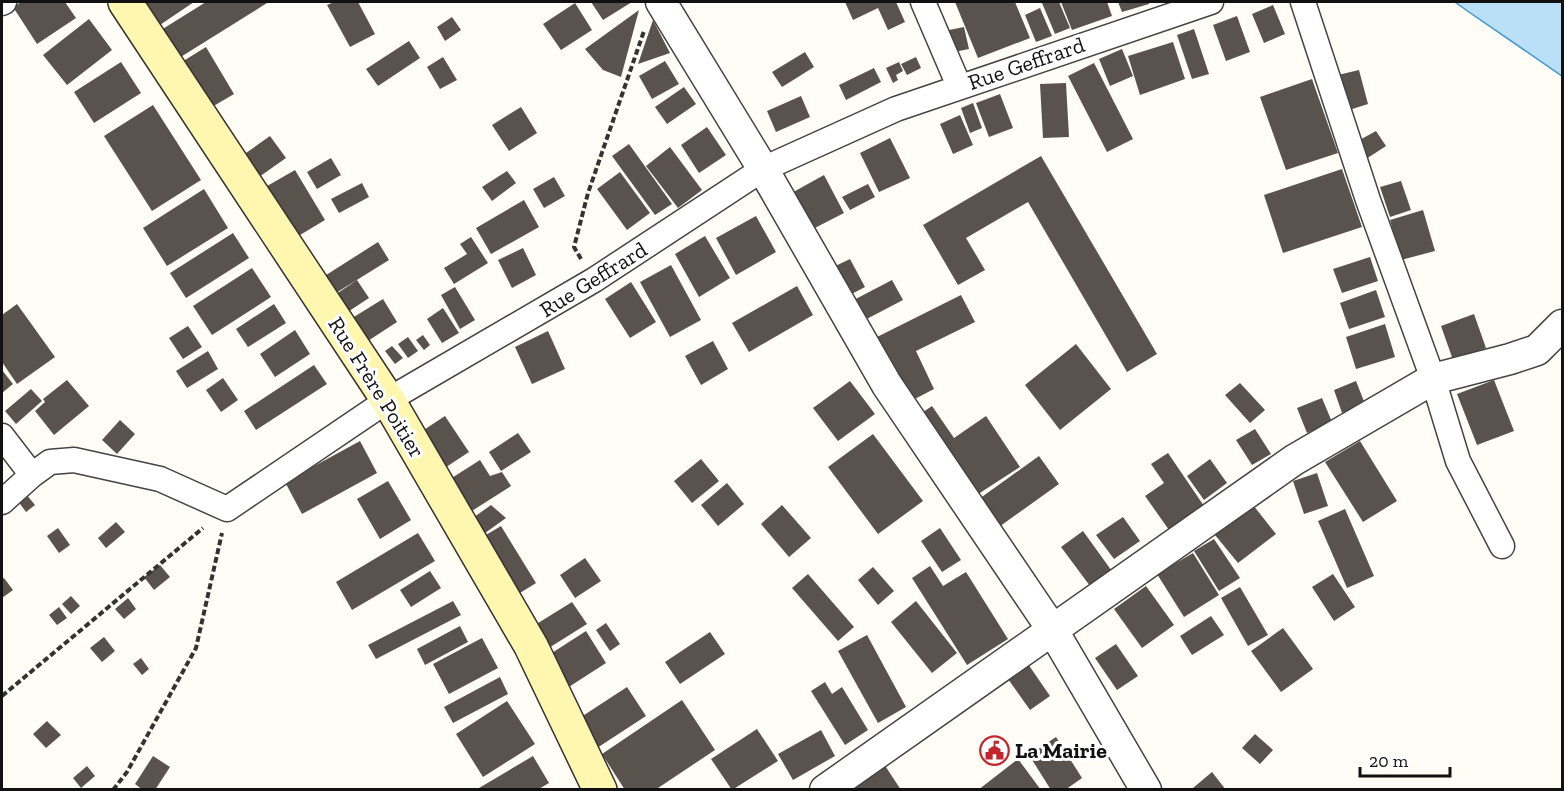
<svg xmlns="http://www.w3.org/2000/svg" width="1564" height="791" viewBox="0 0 1564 791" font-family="'Zilla Slab',serif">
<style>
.water{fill:#b9e0f7;stroke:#3f96cf;stroke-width:1.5}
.building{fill:#5a524d}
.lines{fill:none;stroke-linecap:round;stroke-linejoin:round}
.minor-casing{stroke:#444;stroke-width:27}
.tertiary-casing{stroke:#444;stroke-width:33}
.secondary-casing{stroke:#333;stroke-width:36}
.path{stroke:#333;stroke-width:4;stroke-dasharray:6 3;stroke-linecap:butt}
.minor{stroke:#fff;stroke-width:24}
.tertiary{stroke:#fff;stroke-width:30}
.secondary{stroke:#fff6b0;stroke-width:33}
.labels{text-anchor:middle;stroke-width:6;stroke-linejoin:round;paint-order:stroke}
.street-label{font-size:22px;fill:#111;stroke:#fff}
.poi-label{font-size:22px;font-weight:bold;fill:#111;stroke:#fff;text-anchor:start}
</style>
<rect width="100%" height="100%" fill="#fffdf5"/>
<path class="water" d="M1455 2H1562V76L1466 10Z"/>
<path class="building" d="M21 2H65L76 18 37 44 13 7Z
M126 2H194L148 33Z
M206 2 267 3 171 63 153 35Z
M334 2H358L375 34 350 47 327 5Z
M591 2H632L603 20Z
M845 2H896L905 22 888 30 878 8 853 20Z
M955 2H1015L1030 38 978 58Z
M1046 2H1059L1070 28 1055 34 1042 3Z
M1061 2H1107L1112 16 1072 30Z
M1118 2H1149V4L1122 12Z
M575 3 592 30 561 50 543 24Z
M1273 5 1285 34 1264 43 1252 14Z
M1040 8 1052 36 1036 42 1025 15Z
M639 10 621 77 603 70 585 49Z
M1237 16 1250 52 1226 61 1213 25Z
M452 17 461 30 445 41 437 27Z
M89 19 112 50 67 85 43 55Z
M653 20 670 53 638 64Z
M964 27 969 49 949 53 944 31Z
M1194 29 1209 74 1192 79 1177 35Z
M409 41 420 58 378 86 366 69Z
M1173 42 1185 79 1140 95 1128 56Z
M206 47 234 94 200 114 172 68Z
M1122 49 1133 76 1110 86 1099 59Z
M805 52 814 67 782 87 772 72Z
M443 57 457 80 440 89 427 67Z
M916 57 921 68 907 75 901 64Z
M665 61 679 84 652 99 639 76Z
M121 62 141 93 94 123 74 92Z
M899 62 903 71 896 75 898 80 893 83 886 68Z
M1094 63 1133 139 1107 152 1068 76Z
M874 68 881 82 846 100 839 85Z
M1359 70 1368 104 1349 110 1338 75Z
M1312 79 1338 153 1286 170 1260 97Z
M1066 83 1069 137 1043 138 1040 84Z
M684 87 696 104 667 124 655 107Z
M1000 94 1013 128 989 137 976 103Z
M801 96 810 117 776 132 767 111Z
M973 103 982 128 970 133 961 108Z
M153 105 201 180 152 211 104 136Z
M521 107 537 133 509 151 492 125Z
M960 115 973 145 953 154 940 124Z
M707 127 726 155 699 173 681 145Z
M1376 131 1386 146 1366 159 1356 142Z
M270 136 286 158 252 182 236 160Z
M890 138 910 178 879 192 860 153Z
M629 144 672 204 655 215 612 156Z
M670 147 702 190 678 208 646 166Z
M1041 156 1157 354 1127 372 1028 202 966 238 985 270 958 285 923 225Z
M331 158 341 175 317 189 307 172Z
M1342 169 1362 227 1283 253 1264 195Z
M295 170 325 220 285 244 255 193Z
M507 171 516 183 492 201 482 187Z
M620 172 650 213 627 230 597 189Z
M824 175 844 213 807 232 788 195Z
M554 177 565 196 544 208 533 189Z
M1401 181 1411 210 1390 217 1380 187Z
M362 183 369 197 339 213 331 199Z
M868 184 875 197 850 210 842 197Z
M204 189 228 228 167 266 143 228Z
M524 200 539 227 491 254 476 228Z
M1423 210 1435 251 1401 260 1390 220Z
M756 216 776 252 736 275 716 238Z
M233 233 249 258 186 298 170 273Z
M705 236 730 278 699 297 675 254Z
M471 237 488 263 454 284 444 268 467 254 460 244Z
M378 242 389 260 323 301 312 284Z
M523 248 536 275 512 288 498 260Z
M1370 257 1378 281 1342 293 1333 269Z
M850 259 865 287 842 299 827 270Z
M671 265 701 320 670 337 640 282Z
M252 268 271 297 212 335 193 306Z
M357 280 369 298 331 323 320 305Z
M892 280 903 300 859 323 848 303Z
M631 282 656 322 630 338 605 299Z
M797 286 813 315 749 352 732 323Z
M455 287 475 320 460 329 441 295Z
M1376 290 1385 317 1349 329 1340 303Z
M961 295 975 322 916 351 934 389 909 402 877 337Z
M383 299 397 322 351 352 336 328Z
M17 304 55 357 17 384 2 362V315Z
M274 304 286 323 248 347 236 329Z
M443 308 459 333 442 343 427 319Z
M1474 314 1486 348 1453 360 1441 326Z
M1385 324 1395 357 1356 369 1346 337Z
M188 326 202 347 183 359 169 338Z
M295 330 310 354 275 377 260 354Z
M548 331 565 369 532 384 515 347Z
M423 335 430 345 424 350 416 340Z
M408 337 418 351 408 358 398 344Z
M713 341 728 369 701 385 685 356Z
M1076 344 1111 389 1060 430 1025 385Z
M392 346 403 358 395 364 385 351Z
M208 351 218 369 187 388 176 371Z
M314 365 327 384 256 430 244 411Z
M2 370 13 384 2 393Z
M223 378 238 400 221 412 206 390Z
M67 380 89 406 54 435 35 411 45 402 43 399Z
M1494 380 1514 431 1477 445 1457 394Z
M850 381 875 414 838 441 813 408Z
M1356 381 1365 404 1342 413 1334 390Z
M1240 383 1265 410 1250 423 1225 395Z
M31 389 42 401 16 424 5 411Z
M1322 398 1332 422 1307 433 1297 408Z
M932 406 954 438 986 416 1020 467 969 500 914 418Z
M445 416 469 452 431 477 407 441Z
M120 420 135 434 117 454 102 440Z
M1255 429 1271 454 1252 465 1236 440Z
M518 433 531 452 501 471 489 452Z
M873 434 923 501 878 534 828 467Z
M360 441 377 473 302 514 285 482Z
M1360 441 1397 501 1363 522 1325 462Z
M1168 453 1204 506 1169 530 1145 496 1164 483 1151 464Z
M1039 456 1059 484 992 532 972 504Z
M701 459 719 481 692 503 674 481Z
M1210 459 1227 483 1204 500 1187 476Z
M480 460 490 476 502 472 511 486 453 523 433 490Z
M1317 473 1328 506 1304 514 1293 481Z
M388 481 411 520 380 539 357 499Z
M727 483 744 504 718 526 701 505Z
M26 494 35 505 26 512 18 501Z
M491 505 506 518 467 546 456 530Z
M782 505 811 538 789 557 761 524Z
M1253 505 1276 534 1238 563 1215 535Z
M1345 509 1374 576 1347 588 1318 521Z
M1123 517 1140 541 1114 559 1096 535Z
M116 522 125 532 106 548 98 538Z
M501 526 536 583 499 606 464 548Z
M58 528 70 545 59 553 47 536Z
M940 528 961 560 942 572 921 541Z
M1083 531 1114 574 1093 590 1061 547Z
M418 533 435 561 352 610 336 582Z
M1214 539 1240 578 1219 591 1194 551Z
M1193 553 1219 595 1184 617 1157 574Z
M585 558 601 581 575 598 560 575Z
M160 565 170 577 154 590 144 577Z
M930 566 943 586 966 572 1008 639 967 665 912 578Z
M873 567 894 591 878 605 858 580Z
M430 571 441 588 411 607 400 590Z
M808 574 854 627 838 641 792 588Z
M1333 574 1355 607 1334 621 1312 587Z
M4 578 13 590 2 598V579Z
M1146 586 1174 625 1142 648 1114 609Z
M1240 587 1268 635 1248 646 1221 598Z
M71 596 80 606 71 614 62 604Z
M128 598 136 609 124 619 115 609Z
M453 601 461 615 376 659 368 645Z
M916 601 957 653 932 673 891 622Z
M572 602 587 624 536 656 522 633Z
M59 607 67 618 57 625 49 615Z
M1211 616 1224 635 1192 655 1180 636Z
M606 623 620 644 610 651 596 630Z
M460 626 468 642 425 665 417 649Z
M1283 628 1313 669 1281 692 1251 651Z
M586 631 606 663 561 692 541 660Z
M710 632 725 654 680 684 665 662Z
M867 635 906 707 878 723 838 651Z
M104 637 115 651 102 662 90 648Z
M482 638 498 668 449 694 433 664Z
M1116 644 1138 676 1117 690 1095 658Z
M141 658 149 669 142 675 133 664Z
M1028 664 1050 696 1030 710 1008 679Z
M500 677 508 694 453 723 444 707Z
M825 682 832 694 842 687 868 730 845 745 811 691Z
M627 687 646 716 597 748 578 719Z
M682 700 715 750 655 790H625L602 754Z
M507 701 535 744 483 777 456 734Z
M47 721 61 735 46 748 33 734Z
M757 729 778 761 732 790 711 759Z
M821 730 835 756 793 780 778 754Z
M1255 734 1273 750 1260 764 1242 748Z
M1056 737 1082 778 1065 790H1051L1029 755Z
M153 756 170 767 155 790H143L135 784Z
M533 756 549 783 537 790H480L479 788Z
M1018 759 1041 790H978Z
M884 764 901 790H846Z
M87 766 95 776 81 788 73 778Z
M1212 772 1226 790H1194L1193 788Z"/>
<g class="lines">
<defs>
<path id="minor" d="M923 2 959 86
M1303 2 1368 200 1433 379 1458 461 1502 546
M2 3 4 2
M2 436 32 475
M2 502 32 475 50 462 74 460 160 479 227 509 388 400 594 280 763 169 896 109 1211 2"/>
<path id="tertiary" d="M661 2 763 169 887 385 1052 629 1146 790
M825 790 1294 460 1433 379 1510 359 1537 350 1562 325"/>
<path id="secondary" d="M125 2 388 400 531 646 600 790"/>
</defs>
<use href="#minor" class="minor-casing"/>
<use href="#tertiary" class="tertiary-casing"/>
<use href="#secondary" class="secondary-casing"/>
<path class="path" d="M581 259 574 247 588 193 644 31
M2 696 203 528
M113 790 127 772 196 648 222 533"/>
<use href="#minor" class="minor"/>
<use href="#tertiary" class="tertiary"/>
<use href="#secondary" class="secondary"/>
</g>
<defs>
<symbol id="civic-ring" viewBox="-11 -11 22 22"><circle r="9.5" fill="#fff" stroke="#c4262e" stroke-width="1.5"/><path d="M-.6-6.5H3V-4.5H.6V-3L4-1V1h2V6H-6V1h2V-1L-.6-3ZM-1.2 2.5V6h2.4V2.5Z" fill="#c4262e"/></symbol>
</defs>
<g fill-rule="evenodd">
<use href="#civic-ring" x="978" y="734" width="33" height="33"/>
</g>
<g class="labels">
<g class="street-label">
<text transform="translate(1026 63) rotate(-19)" y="8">Rue Geffrard</text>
<text transform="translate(593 279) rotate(-32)" y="8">Rue Geffrard</text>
<text transform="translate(377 387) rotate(58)" y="8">Rue Frère Poitier</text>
</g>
<g class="poi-label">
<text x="1015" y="758">La Mairie</text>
</g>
</g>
<rect width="1564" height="791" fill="none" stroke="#111111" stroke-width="6"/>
<path d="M1360 767v9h90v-9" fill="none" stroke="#111111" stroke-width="3"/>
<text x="1369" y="767" font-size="18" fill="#111111" stroke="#ffffff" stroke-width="4.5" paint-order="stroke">20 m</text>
</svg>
